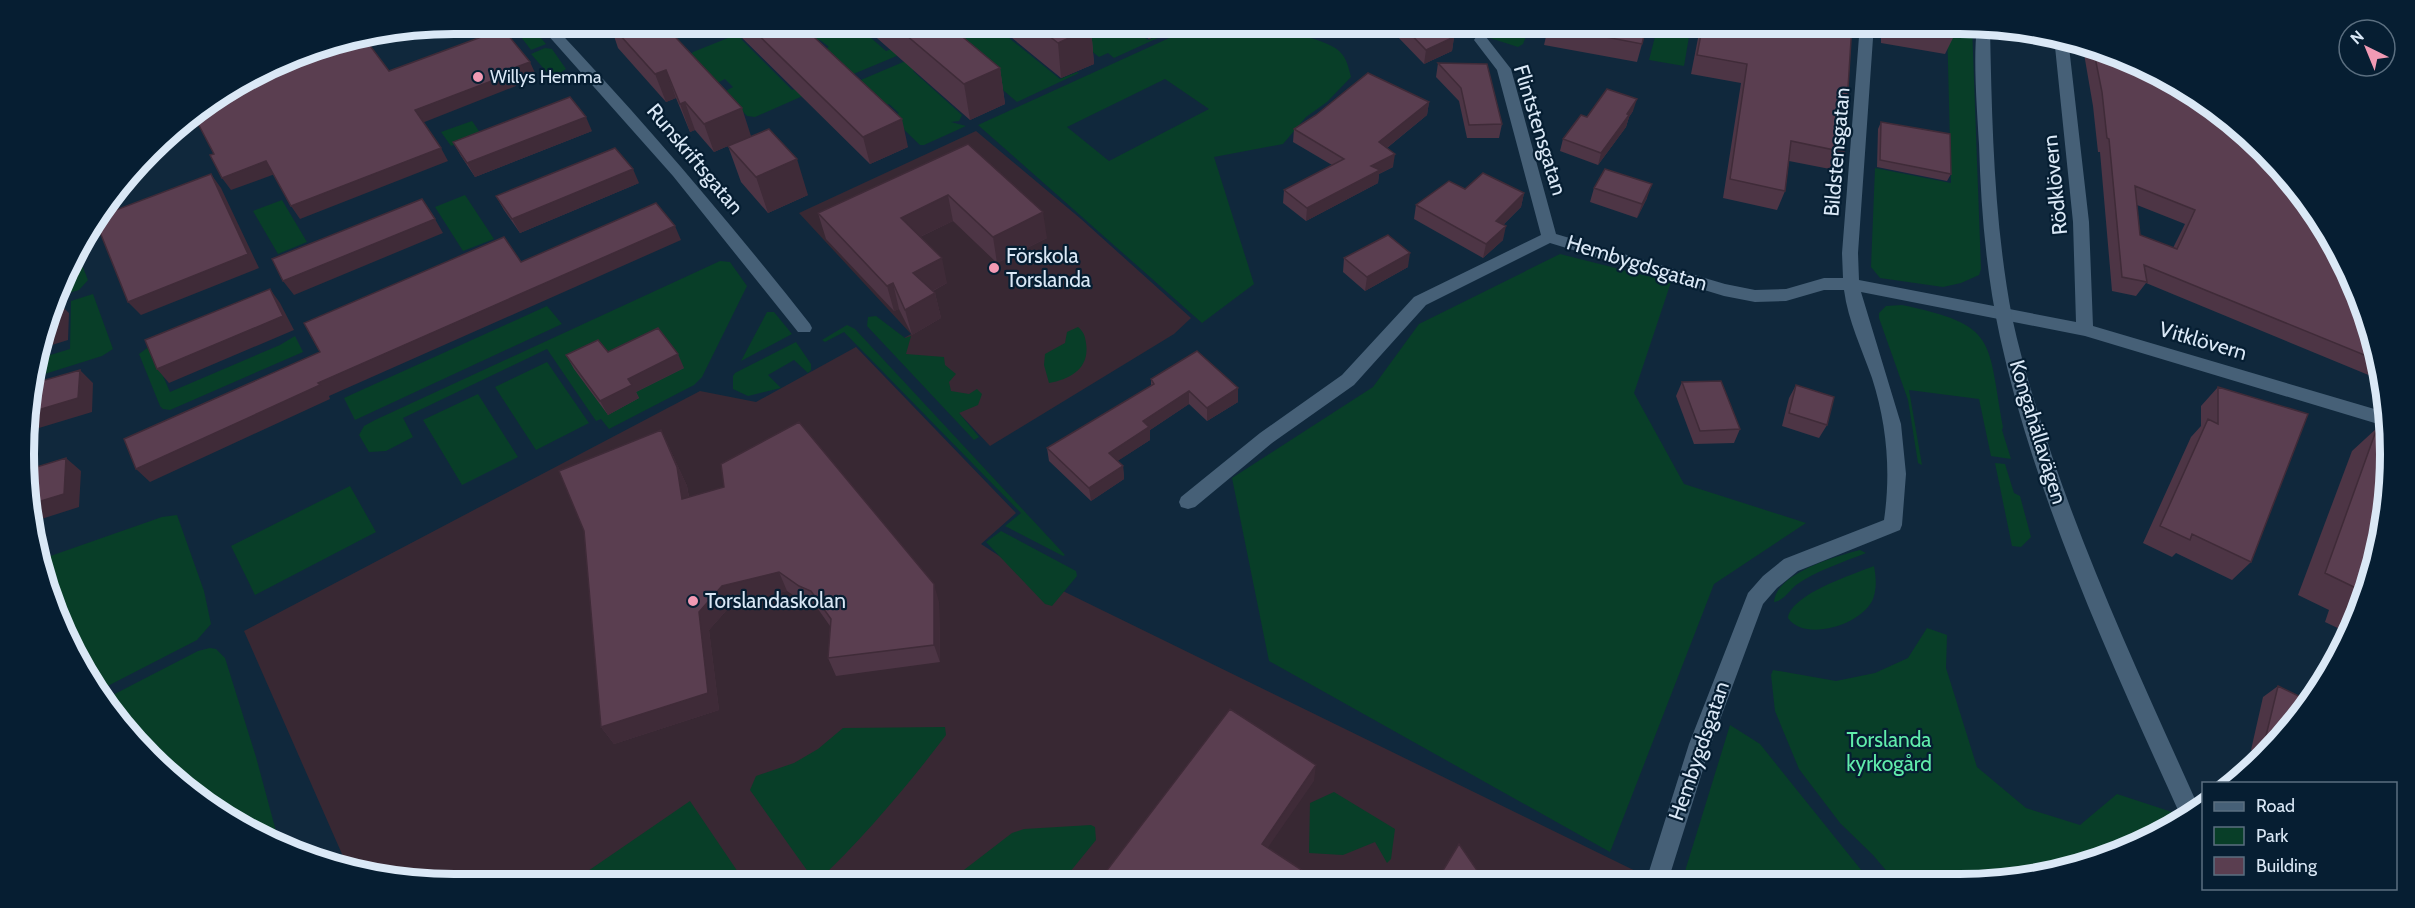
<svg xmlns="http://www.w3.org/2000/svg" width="2415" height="908" viewBox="0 0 2415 908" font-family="Cabin,sans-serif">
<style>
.education{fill:#382833}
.green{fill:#083e28;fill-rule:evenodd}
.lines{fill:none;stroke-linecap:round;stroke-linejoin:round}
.minor{fill:#466077;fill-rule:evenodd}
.tertiary{fill:#466077;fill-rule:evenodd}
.wall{fill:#4d3545;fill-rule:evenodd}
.shaded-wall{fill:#3f2b38}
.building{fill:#5a3e50;stroke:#3f2b38;stroke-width:1.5;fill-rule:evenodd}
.poi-dot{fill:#f19ab4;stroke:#061e32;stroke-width:2}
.labels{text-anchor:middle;stroke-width:4.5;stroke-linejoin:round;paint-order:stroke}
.far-poi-label{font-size:18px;fill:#dae8f6;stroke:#061e32;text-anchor:start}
.street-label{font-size:21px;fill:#dae8f6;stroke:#061e32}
.poi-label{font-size:21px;fill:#dae8f6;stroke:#061e32;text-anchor:start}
.park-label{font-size:21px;fill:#60ecab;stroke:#061e32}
.rim{fill:none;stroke:#dae8f6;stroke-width:8}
</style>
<rect width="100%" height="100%" fill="#10283c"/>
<path class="education" d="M976 131 1081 219 1191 318 1174 334 990 446 894 344 911 334 799 213Z
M856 347 1016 513 981 544 1022 571 1656 881 769 883 756 872 741 883 454 884 349 870 244 631 700 391 756 402Z"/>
<path class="green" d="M511 24H529L546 44 531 50Z
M763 24H779L741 39 792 90 835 72 839 80 755 117 747 116 724 92 733 87 725 79 717 83 690 55 693 52Z
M791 24H855L886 51 892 49 899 55 851 75 821 51 829 47 820 40 812 43Z
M992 24H1010L998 29 1060 79 1077 72 1079 73 1017 102 948 43Z
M1057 24H1125L1148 40 1180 26 1178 24 1184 26 1114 58 1108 53 1099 57Z
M1200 24H1307L1311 38C1337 47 1345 49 1351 77L1327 102 1306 117 1283 144 1214 157 1254 284 1202 323 978 125ZM1165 79 1209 109 1109 161 1067 127Z
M1467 24H1531L1523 44 1518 47 1490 38Z
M1947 24 1972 26 1981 269 1979 275 1961 283 1943 287 1880 278 1871 267 1875 168 1951 183Z
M1658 25 1690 31 1684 66 1649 60Z
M941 46 953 54 913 71 962 115 959 121 951 122 966 126 924 145H920L891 117 899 113 889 104 881 107 856 82Z
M545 48 552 49 566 69 552 78 531 54Z
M472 121 481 134 451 146 441 132Z
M465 195 494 239 463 251 435 207Z
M282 200 307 242 278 254 253 211Z
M76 250 88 280 79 290 55 297Z
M1560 254 1671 282 1634 393 1684 484 1806 523 1714 584 1610 852 1269 661 1232 478 1373 387 1419 324Z
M720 261 730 262 747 286 702 377 694 385 609 429 601 419 596 421 547 349 403 418 413 437 386 451 369 452 359 435 364 426 375 420Z
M93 294 113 349 102 356 32 378 37 359 70 349 71 301Z
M1902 305C1998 325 1987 339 2003 427L2002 430 2011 459 1991 456 1979 399 1909 390 1922 465 1918 463 1908 400 1879 318V313L1886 306Z
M547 306 562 324 355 420 344 398Z
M767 312H774L792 334 741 361Z
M876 316 905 338 911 336 906 354 944 357 945 365 956 374 949 382 951 391 969 394 977 389 982 394 978 405 959 413 979 437 974 440 867 326 868 317Z
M847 325 855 329 1065 555 1063 556 1005 526 1021 513 844 332 825 342 822 340Z
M1078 327C1084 332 1085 336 1086 343 1090 368 1071 379 1049 383L1044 365 1045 354 1065 343 1067 332Z
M295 336 303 352 170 410 163 409 160 406 139 354 150 346 170 392 280 345Z
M796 342 811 364V370L808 373 794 360 768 375 781 388 748 396 733 389V376L735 373Z
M547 362 589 423 536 450 495 387Z
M478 394 518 457 462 485 423 420Z
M1995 463 2005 464 2014 493 2020 496 2031 537 2021 547 2012 546Z
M350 486 376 532 255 595 231 546Z
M177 515 204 591 211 624 197 640 96 692 57 619 39 560 162 517Z
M1001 531 1076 571 1077 576 1052 606 1045 604 986 542Z
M1860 550 1866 553C1843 562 1816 571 1796 585 1789 591 1783 601 1774 602 1776 573 1837 556 1860 550Z
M1874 566C1876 577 1877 588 1873 599 1863 624 1805 643 1788 618 1791 594 1854 574 1874 566Z
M1927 628 1947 635 1946 668 1977 767 2026 808 2080 825 2117 794 2172 812 2177 822 2151 840 2017 880 1895 881 1873 855 1840 823 1799 769 1775 711 1771 675 1773 670 1836 681 1875 673 1908 658Z
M210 648 216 649 225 658 256 757 280 846 264 840 193 795 103 700 198 651Z
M1730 725 1760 744 1870 881H1682Z
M945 727 946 735C906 788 863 838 816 883L750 790 756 776 794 763 818 749 843 728Z
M1334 792 1395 829 1391 859 1387 863 1375 842 1343 855 1309 853 1310 803Z
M690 801 738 872 722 883 569 884Z
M1091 825 1095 827 1096 840 1061 883H947L1012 833 1024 829Z"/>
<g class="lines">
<path class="minor" d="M538 24H552C643 120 728 220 810 324L812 328 810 332H798L673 176Z
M1860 24H1874L1858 253 1859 280 2076 322 2073 222 2054 37 2068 38 2089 222 2093 326 2388 413V427L2085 336 1861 292 1901 424 1906 474 1902 525 1900 530 1798 571 1777 588 1763 604 1711 744 1668 881H1646L1689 744 1748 593 1763 576 1784 559 1884 520C1891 472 1887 425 1872 378 1862 349 1848 321 1844 290H1824L1786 301 1755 302 1724 296 1550 243 1426 305 1354 385 1272 443 1195 507 1188 509 1181 507 1179 502 1181 497 1260 433 1342 375 1414 297 1541 235 1497 70 1474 40 1476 37H1486L1511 69 1556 234 1725 284 1755 290 1786 289 1824 278H1843L1842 253Z"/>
<path class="tertiary" d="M1977 26 1990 28C1992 125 1994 222 2012 317 2022 364 2037 410 2052 456 2093 577 2147 692 2199 808L2182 819C2113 666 2036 502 2000 337 1986 273 1981 209 1979 144 1977 109 1973 59 1977 26Z"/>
</g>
<path class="wall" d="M602 24H712L676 38 751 136 714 152 695 130 690 132 676 98 666 102 618 48 614 36Z
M728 24H800L908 147 870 164Z
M861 24H947L1000 68 1005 104 970 120Z
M1005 24H1085L1091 28 1094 64 1061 78 1006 33Z
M1129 24H1177V26L1149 39Z
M1396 24H1438L1454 37 1452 51 1424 64 1395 34Z
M1549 24 1642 44 1637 62 1544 45Z
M1700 24H1852L1844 152 1835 170 1789 161 1785 191 1777 210 1723 198 1741 83 1691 74 1700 28Z
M1881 24H1954V36L1945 54 1881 43Z
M2082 42 2151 69 2349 288 2368 316 2383 381 2146 283 2136 296 2112 291 2100 152H2098L2093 106ZM2137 205 2185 224 2173 248 2140 235Z
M1438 63 1502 124 1499 138H1467L1459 101 1436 77Z
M1429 102 1427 115 1387 148 1393 167 1379 174 1378 183 1306 221 1283 203 1284 190 1332 165 1293 142 1294 129Z
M1633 111 1629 117 1626 127 1598 165 1560 151 1563 139 1587 117Z
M1881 122 1951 174 1947 181 1877 167 1878 129Z
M592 131 475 177 461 156 453 142Z
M968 144 1047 238 997 263 953 221 920 237 947 283 933 291 935 293 941 318 912 335 899 309 894 311 826 239 818 213Z
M728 146 808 195 768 213 741 182Z
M639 183 520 233 504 210 496 196Z
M1594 188 1647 198 1637 218 1590 202Z
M1465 189 1524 193 1521 207 1503 225V240L1483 258 1414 219 1416 205Z
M1344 258 1408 267 1365 291 1343 272Z
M608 352 684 368 636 392 639 398 608 415 574 369 566 355Z
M1151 379 1238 388V402L1207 421 1189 404 1150 430V440L1117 461 1123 466 1124 479 1091 501 1049 461 1047 448 1151 386Z
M1682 382 1740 429 1734 443 1694 444 1676 396Z
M1796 385 1827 425 1819 438 1782 426 1789 398Z
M2218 387 2251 562 2232 580 2176 553 2172 557 2143 543 2191 437 2201 426V406Z
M2377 428 2376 566 2346 632 2325 622 2329 610 2298 595 2352 451Z
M661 430 687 486 689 497 939 602 940 662 836 676 828 658 830 626 818 609 807 604 787 591 732 604 709 630 719 710 614 744 601 727Z
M2278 686 2311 702 2263 756 2251 750 2263 697Z"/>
<path class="shaded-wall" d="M657 24H712L664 42Z
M1148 24H1177V26L1149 39Z
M1091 28 1094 64 1061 78 1058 43Z
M1454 37 1452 51 1424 64 1426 50Z
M530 62 536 75 515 83 516 86 422 123 415 110 508 70Z
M1000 68 1005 104 970 120 964 84Z
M666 70 676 98 666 102 655 74Z
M1637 99 1633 111 1629 117 1626 127 1598 165 1601 153Z
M685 102 695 130 690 132 680 104Z
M1429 102 1427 115 1378 155 1379 142Z
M742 108 751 136 714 152 704 124Z
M586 117 592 131 475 177 467 163Z
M902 119 908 147 870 164 863 137Z
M441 148 448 161 300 219 291 206Z
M1395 154 1393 167 1379 174 1378 183 1306 221 1307 208 1371 166Z
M797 159 808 195 768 213 756 177Z
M266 161 275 174 231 190 222 178Z
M633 169 639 183 520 233 512 219Z
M211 174 221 188 259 268 141 315 128 302Z
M1652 184 1647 198 1637 218 1642 204Z
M1524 193 1521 207 1493 235 1496 221Z
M948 195 953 221 907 243 901 218Z
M1043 212 1047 238 997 263 993 237Z
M435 219 443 233 294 295 283 281Z
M675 226 681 240 329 396 330 399 150 482 136 469 318 383Z
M1506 226 1503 240 1483 258 1486 244Z
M1410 253 1408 267 1365 291 1367 277Z
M942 258 947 283 919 298 913 273Z
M893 283 899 309 894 311 887 286Z
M270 289 280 303 294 330 169 383 157 369Z
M935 293 941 318 912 335 905 310Z
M56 300 69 313 68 340 39 349 44 330Z
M678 354 684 368 636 392 639 398 608 415 600 401 628 379Z
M80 370 93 383 92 412 29 431 28 413Z
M1238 388V402L1207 421V408Z
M1189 391V404L1150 430V440L1110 466 1109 453 1143 421Z
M661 430 687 486 692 518 682 499Z
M66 458 81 471 79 507 32 522 31 504Z
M1123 466 1124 479 1091 501 1089 488Z
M779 572 787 591 732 604 709 630 719 710 614 744 601 727 722 586Z
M934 584 939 602 940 662 934 645Z
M1316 765 1314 781 1260 859 1262 844Z"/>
<path class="building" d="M610 24H663L742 108 704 124 685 102 680 104 666 70 655 74Z
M747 24H800L902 119 863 137Z
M893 24H947L1000 68 964 84Z
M1034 24H1085L1091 28 1058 43Z
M1401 24H1438L1454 37 1426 50Z
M1549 24H1647L1642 44 1548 26Z
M1703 24H1852L1844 152 1791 141 1785 191 1730 179 1747 64 1697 55Z
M1889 24H1954V36L1889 25Z
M503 29 530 62 508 70 510 74 415 110 441 148 291 206 266 161 222 178 210 155 214 154 193 114 239 81 315 47 365 39 389 71Z
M2093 47 2151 69 2223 113 2285 171 2334 239 2352 280 2349 288 2357 292 2368 316 2379 361 2144 265 2147 282 2122 277 2109 139 2107 138 2102 92ZM2135 186 2195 210 2177 249 2140 235Z
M1438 63 1487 64 1502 124 1469 125 1461 88Z
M1368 73 1429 102 1379 142 1395 154 1371 166 1380 170 1307 208 1284 190 1344 159 1294 129 1316 115Z
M1607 89 1637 99 1627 114 1629 115 1601 153 1563 139 1581 115 1587 117Z
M570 97 586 117 467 163 453 142Z
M1881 122 1950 134 1951 174 1880 160Z
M769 129 797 159 756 177 728 146Z
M968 144 1043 212 993 237 948 195 901 218 942 258 913 273 935 293 905 310 893 283 887 286 818 213Z
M615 148 633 169 512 219 496 196Z
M1605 169 1652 184 1642 204 1594 188Z
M1483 173 1524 193 1496 221 1506 226 1486 244 1416 205 1449 181 1465 189Z
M211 174 248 254 128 302 96 222 100 216Z
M422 199 435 219 283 281 272 259Z
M656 203 675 226 318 383 320 385 136 469 124 439 320 352 304 323 504 237 521 262Z
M1388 235 1410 253 1367 277 1344 258Z
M270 289 283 316 157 369 145 340Z
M54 300H56L55 326 44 330 47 315Z
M658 328 678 354 628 379 632 385 600 401 566 355 598 340 608 352Z
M1197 351 1238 388 1207 408 1189 391 1143 421 1149 427 1109 453 1123 466 1089 488 1047 448 1154 384 1151 379Z
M80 370 78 398 28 413V398L31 384Z
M1721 381 1740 429 1700 431 1682 382Z
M1796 385 1834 397 1827 425 1789 413Z
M2218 387 2308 414 2251 562 2192 534 2190 540 2160 526 2208 419 2218 424Z
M799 422 934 584V645L828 658 831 619 811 591 799 586 779 572 722 586 699 612 708 693 601 727 584 531 559 471 661 430 677 467 682 499 724 487 721 464Z
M2377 428 2388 431 2390 482 2376 566 2359 603 2353 600 2356 588 2325 573Z
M66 458 64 494 31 504 30 469Z
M2278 686 2311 702 2274 744 2265 740Z
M1230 709 1316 765 1262 844 1320 882H1098Z
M1459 844 1485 882H1436Z"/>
<g class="poi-dot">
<circle cx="478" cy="77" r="6"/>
<circle cx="994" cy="268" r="6"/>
<circle cx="693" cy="601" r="6"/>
</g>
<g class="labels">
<g class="far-poi-label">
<text x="490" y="83">Willys Hemma</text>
</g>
<g class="street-label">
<text transform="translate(1540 130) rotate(73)" y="7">Flintstensgatan</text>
<text transform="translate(1837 152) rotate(-85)" y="7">Bildstensgatan</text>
<text transform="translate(695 159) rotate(50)" y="7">Runskriftsgatan</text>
<text transform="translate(2055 185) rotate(-96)" y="7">Rödklövern</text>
<text transform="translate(1637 263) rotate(17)" y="7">Hembygdsgatan</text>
<text transform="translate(2203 341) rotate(16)" y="7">Vitklövern</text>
<text transform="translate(2038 432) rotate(73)" y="7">Kongahällavägen</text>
<text transform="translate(1699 751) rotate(-71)" y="7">Hembygdsgatan</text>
</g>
<g class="poi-label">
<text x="1006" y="263">Förskola<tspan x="1006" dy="24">Torslanda</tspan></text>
<text x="705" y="608">Torslandaskolan</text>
</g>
<g class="park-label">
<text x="1889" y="747">Torslanda<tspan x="1889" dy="24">kyrkogård</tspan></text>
</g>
</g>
<path d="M0 0H2415V908H0ZM454 34H1960A420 420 0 0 1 2380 454V454A420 420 0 0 1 1960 874H454A420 420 0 0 1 34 454V454A420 420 0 0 1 454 34Z" fill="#061e32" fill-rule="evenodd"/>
<path class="rim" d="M454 34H1960A420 420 0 0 1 2380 454V454A420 420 0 0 1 1960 874H454A420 420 0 0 1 34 454V454A420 420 0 0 1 454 34Z"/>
<rect x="2202" y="782" width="195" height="108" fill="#061e32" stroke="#5b6f80" stroke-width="1.5"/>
<rect x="2214" y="802" width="30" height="9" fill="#466077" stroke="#5b6f80" stroke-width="1.5"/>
<text x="2256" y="812" font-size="18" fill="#dae8f6">Road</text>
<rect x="2214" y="827" width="30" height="18" fill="#083e28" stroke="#5b6f80" stroke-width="1.5"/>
<text x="2256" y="842" font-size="18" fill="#dae8f6">Park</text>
<rect x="2214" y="857" width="30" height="18" fill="#5a3e50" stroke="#5b6f80" stroke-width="1.5"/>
<text x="2256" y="872" font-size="18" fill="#dae8f6">Building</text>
<g transform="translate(2367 48) rotate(317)"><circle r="28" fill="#061e32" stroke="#5b6f80" stroke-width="1.5"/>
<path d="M0-4.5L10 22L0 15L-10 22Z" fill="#f19ab4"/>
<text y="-9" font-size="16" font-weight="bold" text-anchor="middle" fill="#dae8f6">N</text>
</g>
</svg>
